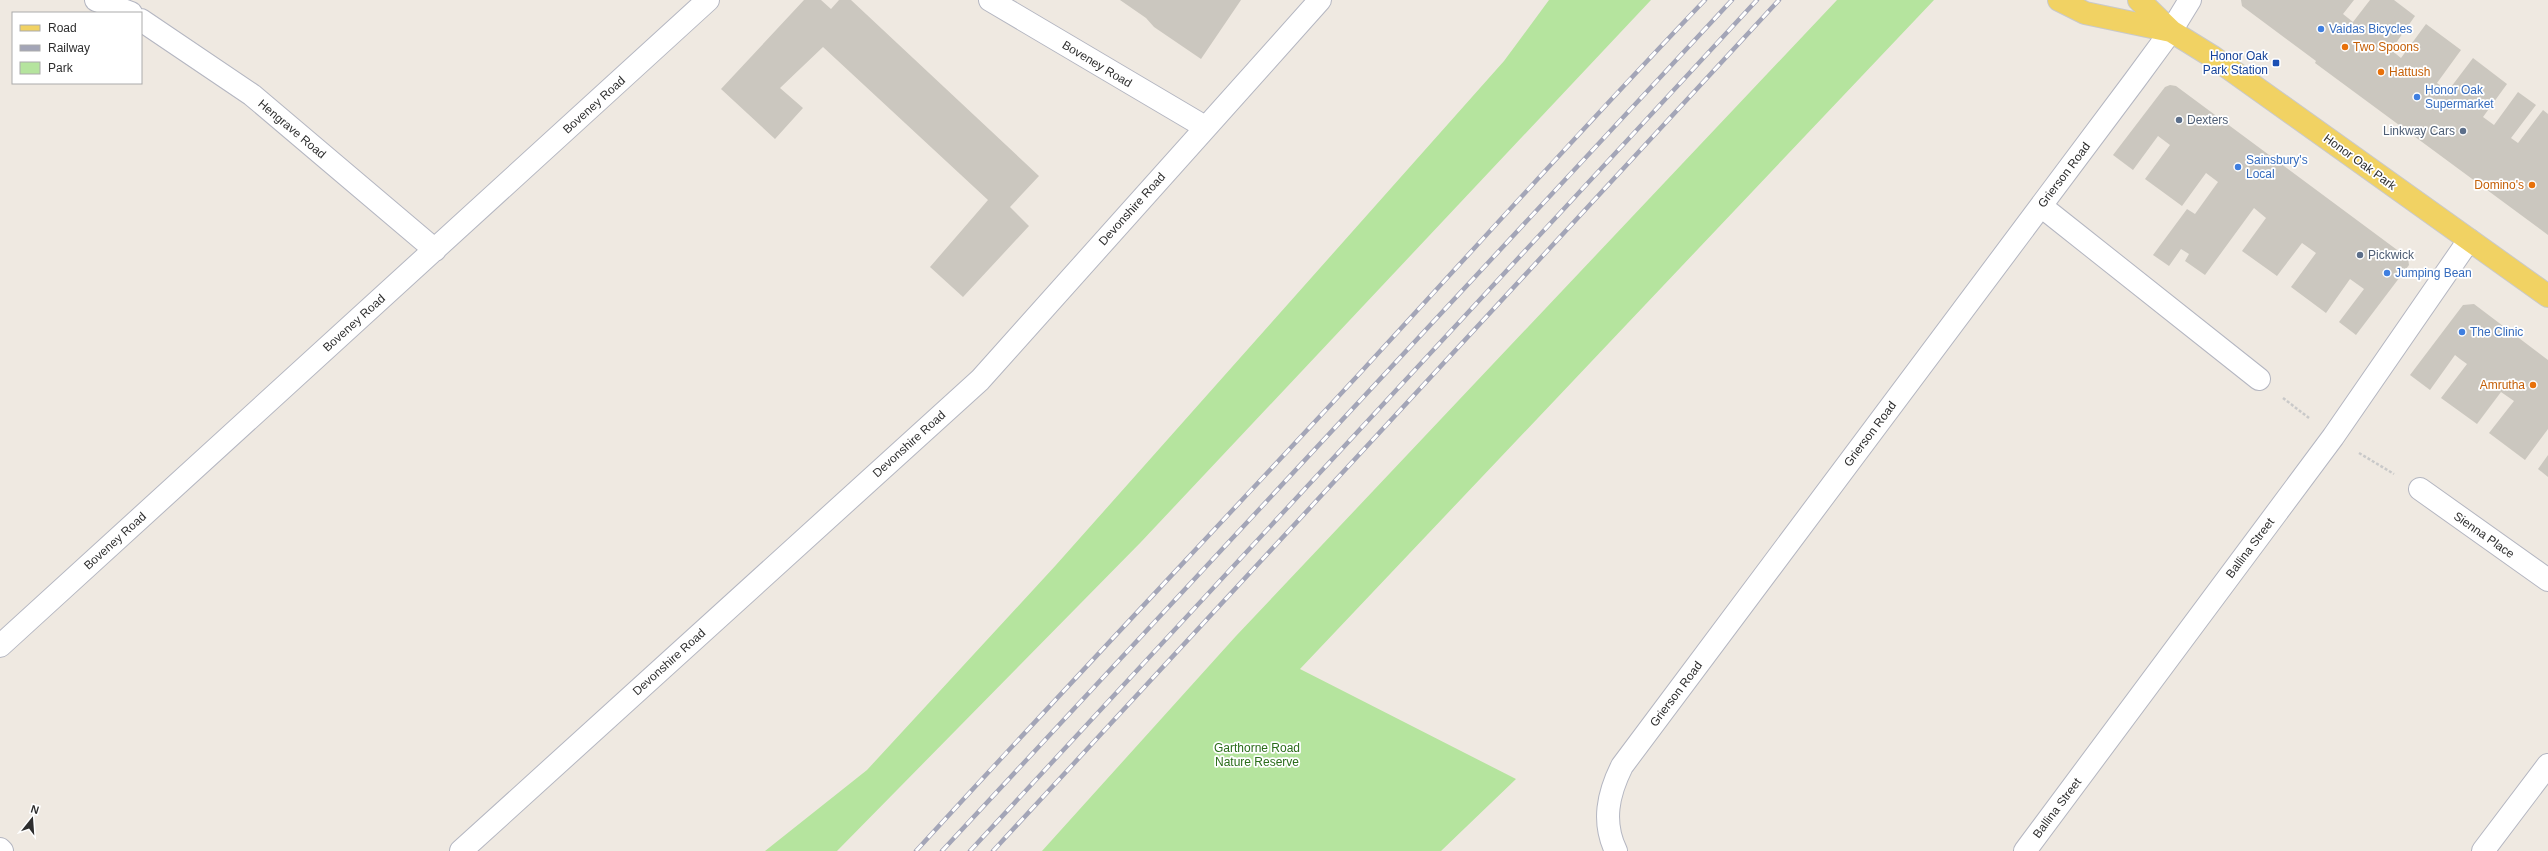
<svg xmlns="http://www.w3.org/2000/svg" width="2548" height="851" viewBox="0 0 2548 851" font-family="Arial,sans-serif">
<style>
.green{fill:#b5e49e}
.building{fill:#cbc7bf}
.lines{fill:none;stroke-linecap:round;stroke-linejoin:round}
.minor-casing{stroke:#b4b6c1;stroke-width:24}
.major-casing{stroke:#c9c9c9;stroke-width:24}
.path{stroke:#c9c9c9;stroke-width:2.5;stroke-dasharray:3 2;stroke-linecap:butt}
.minor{stroke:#fff;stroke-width:22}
.major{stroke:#f1d263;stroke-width:22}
.rail-casing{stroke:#a3a5b7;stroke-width:4.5}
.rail{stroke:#fff;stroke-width:3;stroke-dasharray:9;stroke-linecap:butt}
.shop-dot{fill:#3f7fe0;stroke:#fff;stroke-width:1.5}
.food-dot{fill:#e8710a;stroke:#fff;stroke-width:1.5}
.transit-dot{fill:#1a4fb4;stroke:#fff;stroke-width:1.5}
.service-dot{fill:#5c6f8a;stroke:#fff;stroke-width:1.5}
.labels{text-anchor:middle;stroke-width:3.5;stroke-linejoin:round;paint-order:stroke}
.shop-label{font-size:12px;fill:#366cbe;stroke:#fff;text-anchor:start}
.food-label{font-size:12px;fill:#c56008;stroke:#fff;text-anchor:start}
.transit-label{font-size:12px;fill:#164399;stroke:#fff;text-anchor:end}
.street-label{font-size:12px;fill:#2e2e2e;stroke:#fff}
.service-label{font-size:12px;fill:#4e5e75;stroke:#fff;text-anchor:start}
.park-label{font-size:12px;fill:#2b6d1b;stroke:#fff}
</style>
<rect width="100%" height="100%" fill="#efe9e1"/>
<path class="green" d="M1549 0H1651L1141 542 837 851H765L867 770 1056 565 1504 61Z
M1837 0H1934L1300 669 1516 779 1441 851H1042L1236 636Z"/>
<path class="building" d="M804 0H821L831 9 839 0H851L1039 176 1010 207 1029 226 963 297 930 267 988 200 823 47 780 88 803 108 775 139 721 89Z
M1120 0H1241L1201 59 1154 27 1146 18Z
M2241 0H2354L2343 14 2353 22 2370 0H2394L2415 16 2391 50 2401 58 2426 24 2461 50 2437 83 2448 91 2473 58 2507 84 2483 117 2494 125 2518 92 2536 105 2511 138 2518 143 2543 110 2548 114V235L2315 63 2316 61 2242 6Z
M2170 85 2176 86 2408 258 2409 265 2356 335 2339 322 2364 289 2350 279 2326 313 2291 287 2316 253 2302 243 2277 276 2242 251 2266 218 2254 208 2205 275 2185 261 2189 254 2181 249 2169 266 2153 255 2187 209 2195 214 2218 182 2206 173 2182 206 2145 179 2170 145 2158 136 2133 170 2113 155 2165 87Z
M2474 304 2548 360V429L2525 460 2489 433 2514 401 2501 392 2477 424 2441 398 2467 364 2460 359 2455 355 2430 390 2410 375 2463 305Z
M2548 455V477L2538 469Z"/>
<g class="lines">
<defs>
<path id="minor" d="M96 0 131 13
M990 0 1205 127
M141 20 252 95 435 250
M2041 206 2259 379
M2420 489 2548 580
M0 646 708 0
M0 849 2 851
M461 851 980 380 1320 0
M1616 851C1602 822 1608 794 1622 766L2135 80 2171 31 2190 0
M2025 851 2333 437 2469 240
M2483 851 2548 765"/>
<path id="major" d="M2059 0 2085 13 2171 31
M2139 0 2171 31 2213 57 2548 296"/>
</defs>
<use href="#minor" class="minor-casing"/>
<use href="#major" class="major-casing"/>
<path class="path" d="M2283 398 2309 418
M2359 453 2394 474"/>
<use href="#minor" class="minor"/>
<use href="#major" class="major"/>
<defs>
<path id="rail" d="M916 851C1063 690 1213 532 1361 372 1475 248 1588 122 1705 0
M942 851 1732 0
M970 851 1757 0
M993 851 1779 0"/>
</defs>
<use href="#rail" class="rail-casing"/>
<use href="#rail" class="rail"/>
</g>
<g class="shop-dot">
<circle cx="2321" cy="29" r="4"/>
<circle cx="2417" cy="97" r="4"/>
<circle cx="2238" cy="167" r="4"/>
<circle cx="2387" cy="273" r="4"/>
<circle cx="2462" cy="332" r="4"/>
</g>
<g class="food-dot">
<circle cx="2345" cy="47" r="4"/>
<circle cx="2381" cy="72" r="4"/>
<circle cx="2532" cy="185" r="4"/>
<circle cx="2533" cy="385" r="4"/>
</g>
<rect class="transit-dot" x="2272" y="59" width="8" height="8" rx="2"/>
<g class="service-dot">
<circle cx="2179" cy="120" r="4"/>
<circle cx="2463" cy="131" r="4"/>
<circle cx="2360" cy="255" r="4"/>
</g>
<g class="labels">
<g class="shop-label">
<text x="2329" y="33">Vaidas Bicycles</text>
<text x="2425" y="94">Honor Oak<tspan x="2425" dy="14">Supermarket</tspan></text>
<text x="2246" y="164">Sainsbury's<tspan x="2246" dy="14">Local</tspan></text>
<text x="2395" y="277">Jumping Bean</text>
<text x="2470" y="336">The Clinic</text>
</g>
<g class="food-label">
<text x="2353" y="51">Two Spoons</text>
<text x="2389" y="76">Hattush</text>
<text x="2524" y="189" text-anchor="end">Domino's</text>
<text x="2525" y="389" text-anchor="end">Amrutha</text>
</g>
<g class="transit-label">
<text x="2268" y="60">Honor Oak<tspan x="2268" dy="14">Park Station</tspan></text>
</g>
<g class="street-label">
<text transform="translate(1097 64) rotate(31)" y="4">Boveney Road</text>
<text transform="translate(594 105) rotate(-42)" y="4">Boveney Road</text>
<text transform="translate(292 129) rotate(40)" y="4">Hengrave Road</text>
<text transform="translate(2360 162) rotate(36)" y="4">Honor Oak Park</text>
<text transform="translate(2064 175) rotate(-53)" y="4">Grierson Road</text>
<text transform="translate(1132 209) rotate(-48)" y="4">Devonshire Road</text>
<text transform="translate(354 323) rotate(-42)" y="4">Boveney Road</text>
<text transform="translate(1870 434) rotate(-53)" y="4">Grierson Road</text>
<text transform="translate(909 444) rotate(-42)" y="4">Devonshire Road</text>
<text transform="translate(2484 535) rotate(35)" y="4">Sienna Place</text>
<text transform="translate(115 541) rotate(-42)" y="4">Boveney Road</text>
<text transform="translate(2250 548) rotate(-53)" y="4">Ballina Street</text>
<text transform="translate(669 662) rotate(-42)" y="4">Devonshire Road</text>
<text transform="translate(1676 694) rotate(-53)" y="4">Grierson Road</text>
<text transform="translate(2057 808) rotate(-53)" y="4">Ballina Street</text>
</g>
<g class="service-label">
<text x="2187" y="124">Dexters</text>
<text x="2455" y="135" text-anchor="end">Linkway Cars</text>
<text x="2368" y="259">Pickwick</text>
</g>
<g class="park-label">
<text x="1257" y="752">Garthorne Road<tspan x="1257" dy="14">Nature Reserve</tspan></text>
</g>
</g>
<rect x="12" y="12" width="130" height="72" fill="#ffffff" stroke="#ababab"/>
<rect x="20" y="25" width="20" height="6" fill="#f1d263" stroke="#ababab"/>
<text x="48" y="32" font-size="12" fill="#2e2e2e">Road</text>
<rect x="20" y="45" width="20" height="6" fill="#a3a5b7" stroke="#ababab"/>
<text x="48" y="52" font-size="12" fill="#2e2e2e">Railway</text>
<rect x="20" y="62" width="20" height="12" fill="#b5e49e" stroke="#ababab"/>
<text x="48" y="72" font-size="12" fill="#2e2e2e">Park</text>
<g transform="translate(32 819) rotate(17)" stroke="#ffffff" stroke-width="3" paint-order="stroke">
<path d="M0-3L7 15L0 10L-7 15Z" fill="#2e2e2e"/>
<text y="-6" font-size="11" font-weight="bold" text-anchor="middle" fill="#2e2e2e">N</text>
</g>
</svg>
